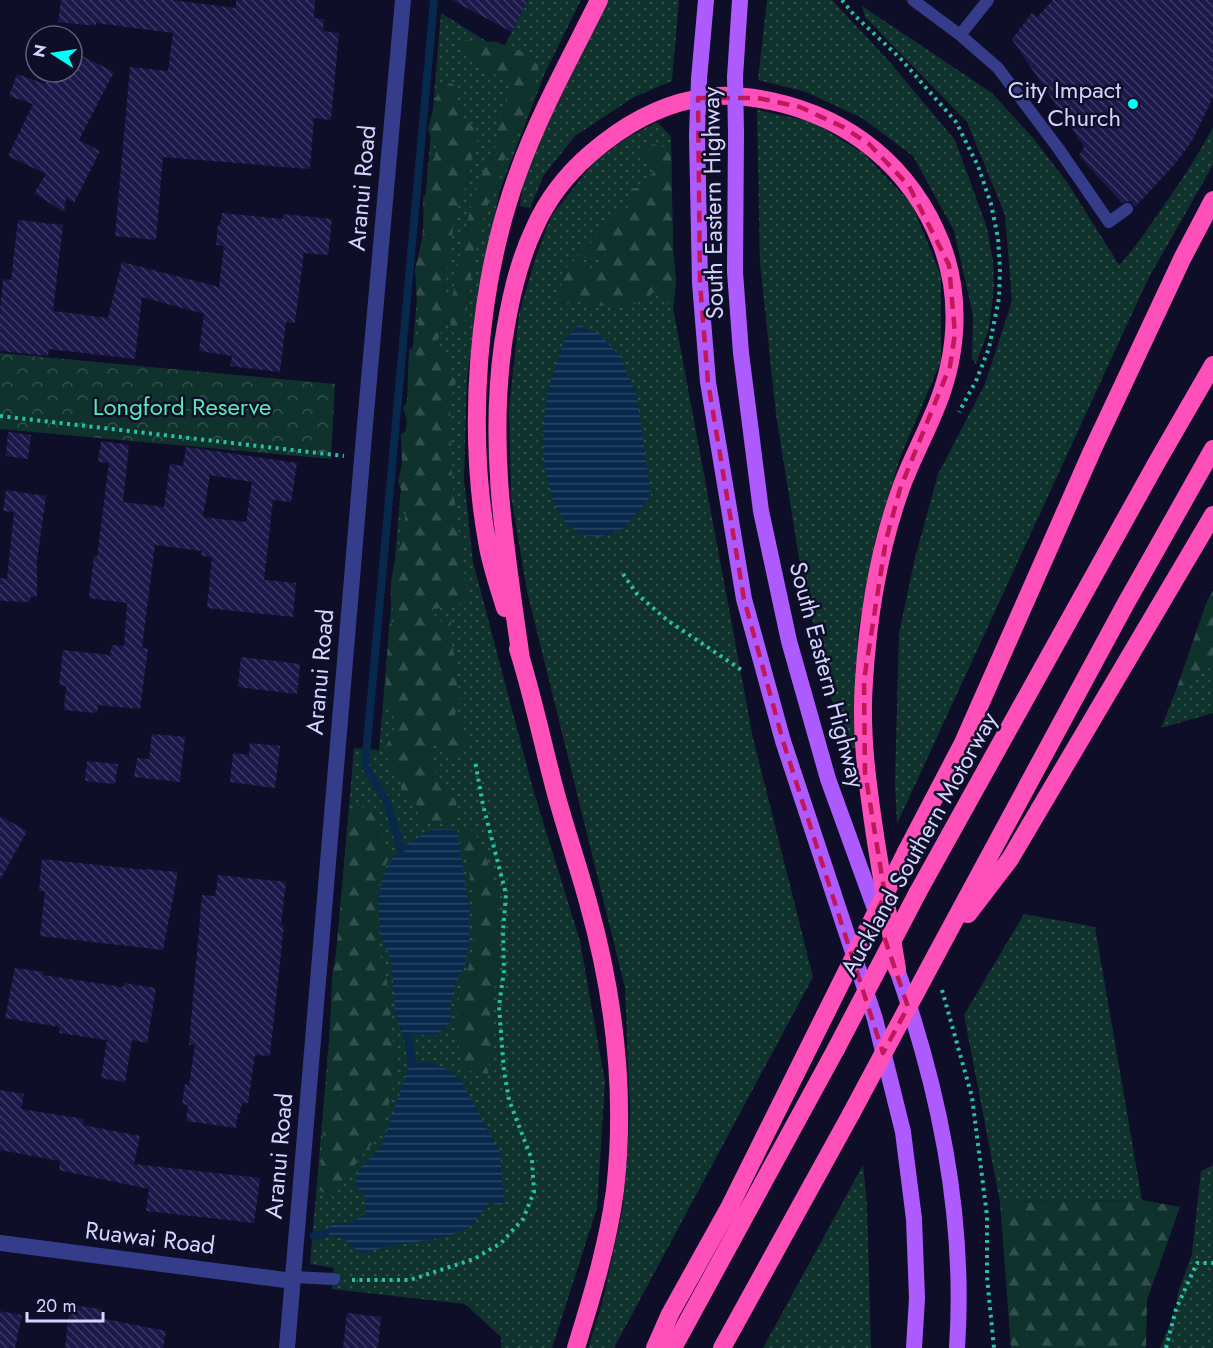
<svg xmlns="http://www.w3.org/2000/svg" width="1213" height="1348" viewBox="0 0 1213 1348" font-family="Jost,sans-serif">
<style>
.grass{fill:url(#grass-dots)}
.forest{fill:url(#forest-firs)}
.park{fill:url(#park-crowns)}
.water{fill:url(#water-rules)}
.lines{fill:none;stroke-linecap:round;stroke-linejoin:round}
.stream{stroke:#08294c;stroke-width:8}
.building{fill:url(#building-back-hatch);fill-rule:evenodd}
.path{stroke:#26c2a5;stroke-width:4;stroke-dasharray:3 4.5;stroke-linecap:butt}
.service{stroke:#353c8a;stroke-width:12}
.tertiary{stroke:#353c8a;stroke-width:16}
.primary{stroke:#ad5bff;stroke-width:16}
.motorway{stroke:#ff4fb9;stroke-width:18}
.primary-bridge{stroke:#ad5bff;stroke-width:16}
.motorway-bridge{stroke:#ff4fb9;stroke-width:18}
.marked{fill:none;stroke:#c2185b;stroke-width:4.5;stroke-dasharray:12 8;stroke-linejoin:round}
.poi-dot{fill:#00fff9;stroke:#0f0e28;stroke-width:2}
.labels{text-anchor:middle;stroke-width:5;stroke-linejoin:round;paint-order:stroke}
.poi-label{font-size:24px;fill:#d4d5ff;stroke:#0f0e28;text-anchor:end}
.street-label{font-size:24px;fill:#d4d5ff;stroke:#0f0e28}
.park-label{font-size:24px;fill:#57e9b2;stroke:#0f0e28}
</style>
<defs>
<pattern id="grass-dots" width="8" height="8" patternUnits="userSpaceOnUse" patternTransform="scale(1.5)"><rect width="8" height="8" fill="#10322d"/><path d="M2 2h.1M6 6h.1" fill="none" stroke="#324f4c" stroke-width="1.8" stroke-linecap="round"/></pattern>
<pattern id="forest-firs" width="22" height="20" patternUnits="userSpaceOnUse" patternTransform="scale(1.5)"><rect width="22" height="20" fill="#10322d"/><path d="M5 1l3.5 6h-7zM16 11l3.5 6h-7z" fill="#324f4c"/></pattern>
<pattern id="park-crowns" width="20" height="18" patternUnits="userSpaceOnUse" patternTransform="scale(1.5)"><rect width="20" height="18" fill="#10322d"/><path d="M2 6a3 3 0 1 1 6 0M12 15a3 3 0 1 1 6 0" fill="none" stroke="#324f4c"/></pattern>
<pattern id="water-rules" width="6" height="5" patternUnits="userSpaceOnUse" patternTransform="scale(1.5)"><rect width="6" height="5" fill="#08294c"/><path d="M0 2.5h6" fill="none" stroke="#2b4767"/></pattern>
<pattern id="building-back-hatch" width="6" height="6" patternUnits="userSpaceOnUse" patternTransform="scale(1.5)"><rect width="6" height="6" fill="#1c184a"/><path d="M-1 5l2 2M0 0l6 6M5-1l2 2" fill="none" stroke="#3c3965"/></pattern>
</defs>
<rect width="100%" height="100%" fill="#0f0e28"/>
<path class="grass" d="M528 0H581L544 75 500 190 480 287 467 379 464 479 473 562 533 789 580 941 605 1082 597 1208 552 1348H501V1337L465 1304 332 1289 334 1268 310 1264 354 748 379 750 441 13 502 51Z
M608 0H679L672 81 634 97 575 136 544 175 530 208 520 206 523 183 545 129Z
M767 0H832L888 60 955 140 987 228 993 261 994 287 989 329 976 364 972 359 973 315 954 231 913 156 862 118 806 92 758 80Z
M862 6 992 93 1033 138 1067 182 1119 265C1138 245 1153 221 1169 198 1185 175 1200 152 1213 127V165L1148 279 897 824 895 783 899 633 915 558 938 474 985 384 1012 301 1005 215 967 122 865 17Z
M757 110 813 122 863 153 912 204 941 276V361L900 458 874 545 858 632 855 748 844 750 802 577 776 414 760 263Z
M657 122 671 136 673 250 676 282 673 308 753 738 813 977 614 1348H588L602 1304 623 1207 630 1115 625 988 527 591 511 496 509 410 519 314 536 256 552 215 595 161 628 137Z
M1213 664V713L1161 728 1175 693Z
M1024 914 1095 927 1142 1200 1000 1202 964 1015Z
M863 1165 867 1204 871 1348H763Z
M1213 1165V1348H1160L1176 1309 1178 1293 1192 1254 1201 1171Z"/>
<path class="forest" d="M465 40 497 42 527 54 525 63 534 62 539 65 533 79 536 86 529 109 503 162 482 222 471 276 464 333H453L449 318 444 315V326L438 340 435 341 439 345 441 354 448 356 449 370 457 378 450 401 452 481 468 600 450 607 433 609 437 624 445 618 451 621 450 635 456 663 457 687 460 701 454 717 462 724 468 738 458 759 447 757 436 737 428 759 436 766 435 778 443 781 451 796 457 800 453 823 420 822 415 797 401 793V777L392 768 385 753 387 744 393 734 395 720 385 701 389 625 396 619C381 584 402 547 406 512L399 503 402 492 398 482 402 464 401 434 410 430 403 408 407 402 409 350 419 342 415 269 424 231 423 198 427 191 428 166 435 157 436 142 430 136 428 129 436 98 443 86 451 83 457 87C457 112 461 117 480 133L470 161 466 189 455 215 447 270 445 303 452 297 454 290V270L460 256 470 210 484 168 492 157 498 138 497 128 510 85 503 78 476 66 462 48Z
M653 144 671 149 673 250 676 282 673 307 653 292 648 299 635 304 595 306 573 300 562 307 557 301 565 270 571 261H577L583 272 586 268 594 271 605 263 597 256 585 258 578 255V251C583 247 590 245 594 240 604 228 608 211 628 209L626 202 632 188H640L641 182 653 173V165L643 161V150Z
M1213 591V665L1175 693 1207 601Z
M359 805 372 812 379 820 389 857 376 888V938L387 981 396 1075 382 1131 345 1177 334 1197 319 1190 328 1070 332 978 336 953 349 811Z
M458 827H465L475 833 484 851 500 898 497 922 498 965 494 993 490 1002 491 1052 488 1074 463 1070C457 1040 454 1019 461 989 464 977 470 966 472 954 479 916 470 863 458 827Z
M1142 1200 1180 1207 1147 1300 1146 1348H1011L1000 1202Z"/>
<path class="park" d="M0 353 335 384 331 459 0 429Z"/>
<path class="water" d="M580 325 599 334 621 357 637 397 651 496 623 529 600 537 580 535 565 522 553 501 544 466 543 434 545 409 548 390 564 340Z
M433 829H453L458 836 469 908V945L464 968 456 983 450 1004 451 1020 445 1028 435 1036 415 1034 411 1038 403 1036C392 1013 395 989 391 964 390 954 385 948 382 938 375 909 377 869 402 848 411 841 423 835 433 829Z
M430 1062 445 1068 461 1080 500 1153 504 1201 500 1206 490 1201 474 1224 446 1237 385 1247 361 1254 344 1239 325 1234 332 1223H351L365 1213 366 1199 355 1184 359 1170 382 1145 410 1064Z"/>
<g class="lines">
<path class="stream" d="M401 849 387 802 365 766 434 0
M408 1037 412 1064
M314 1236 325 1234"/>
</g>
<path class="building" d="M61 0H170L236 8V0H315L314 18 324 19 323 31 339 33 331 120 314 118 310 169 163 157 156 240 115 236 130 67 168 71 173 33 96 23V26L58 22Z
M452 0H528L512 32Z
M1053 0H1213V97L1192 141 1175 164 1135 207 1130 201 1122 203 1079 156 1084 147 1012 39 1032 13 1037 17Z
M72 51 114 72 79 140 100 151 74 203 66 198 64 212 34 193 46 174 8 156 33 104 9 96 17 74 45 84 51 72H72Z
M222 213 283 219V214L332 219 328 255 304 253 295 323 286 322 280 372 230 366 232 356 199 351 204 314 142 297 135 359 49 349 48 356 0 351V311L3 279 11 280 18 220 63 225 53 311 108 318 122 262 219 287 224 246 216 245 218 225H220Z
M8 432 31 435 28 459 6 456Z
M101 441 129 445 123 502 164 507 170 464 183 466 186 447 297 463 291 502 273 500 264 580 296 583 293 617 207 608 212 557 201 556 202 551 155 545 142 648 148 649 140 709 98 705 97 713 64 710 66 686 59 685 63 650 110 655 112 645 124 646 127 603 89 598 94 556 97 557 109 463 98 462ZM210 475 252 482 246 522 203 517Z
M6 490 46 496 37 561V597H30V602L0 601V578L7 579 14 512 3 511Z
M241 657 300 664 297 694 238 687Z
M152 734 185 737 180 782 134 777 137 758 149 759Z
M250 743 280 746 275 788 230 782 233 753 249 755Z
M87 761 118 764 115 784 85 781Z
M0 816 27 831 0 880Z
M42 859 146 870V869L178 872 163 950 40 936 45 891H39Z
M218 875 286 882 281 925H284L270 1056 255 1055 248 1103H242L240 1113H238L236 1128 186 1121 188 1105 182 1104 185 1084 189 1085 195 1045H189L202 895 215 896Z
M15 968 44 972 43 975 123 987 124 983 156 988 147 1043 132 1040 125 1082 101 1078 107 1040 59 1033 60 1027 5 1018Z
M0 1090 24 1094 21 1109 84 1119 83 1125 140 1136 134 1164 260 1178 254 1223 146 1211 149 1189 59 1170 60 1161 0 1150Z
M70 1305 102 1309 100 1318 166 1331 163 1348H65Z
M0 1311 22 1315 15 1348H0Z
M347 1313 381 1317 378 1348H343Z"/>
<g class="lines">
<path class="path" d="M842 0 854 15 900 58 956 122 978 166 991 204 998 238 1000 269 999 298 989 348 976 381 959 412
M0 416 344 456
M623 574 637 594 667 620 743 671
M942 990 972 1097 987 1216V1277L994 1348
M352 1280H410L474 1259 501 1243 523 1219 534 1192 532 1160 509 1100 504 1071 499 1006 504 971 503 931 506 894 483 805 475 761
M1166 1348 1176 1309 1197 1263H1213"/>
<path class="service" d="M913 0 960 35 998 68 1058 148 1109 222 1127 209
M960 35 988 0
M293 1277 334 1279"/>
<path class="tertiary" d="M0 1243 293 1281
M287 1348 365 424 403 0"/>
<path class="primary" d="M735 77 740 0
M699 79 706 0
M736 133 735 272 741 353 761 511 789 641 828 779 879 920
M697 135 700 283 708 382 744 599 783 741 875 1019 903 1132 914 1219 917 1298 914 1348
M893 958C938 1084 966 1213 957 1348"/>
<path class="motorway" d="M505 608C499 588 492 568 488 547 466 430 477 285 518 173 539 114 571 57 599 0
M518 649C533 696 543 746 556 794 566 830 578 866 588 902 614 995 626 1094 615 1190 608 1244 592 1296 576 1348
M521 659C506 552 488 453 503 344 509 305 517 265 534 229 547 199 566 175 590 154 621 127 654 107 695 99 720 93 746 96 771 101 850 118 911 167 941 243 963 300 957 362 932 417 922 441 910 463 901 488 879 549 868 616 864 681 860 736 868 788 876 842 883 885 890 927 897 969
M906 852 963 743 1092 451 1183 257 1213 200
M918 892 1157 462 1213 365
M968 914 1010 859 1213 515
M937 953 1125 605 1213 449
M655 1348 670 1314 730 1206 825 1015
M673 1348 836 1049
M722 1348 851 1114"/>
<path class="primary-bridge" d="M735 77 736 133
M697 135 699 79"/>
<path class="motorway-bridge" d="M825 1015 906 852
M836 1049 918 892
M851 1114 937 953"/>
</g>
<path class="marked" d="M698 98H758L800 107 843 127 869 144 909 186 949 265 955 334 950 366 900 489 886 540 864 680 865 772 885 895 876 913 908 1007 883 1053 783 741 744 599 708 382 700 283Z"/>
<circle class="poi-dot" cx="1133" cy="104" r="6"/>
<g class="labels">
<g class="poi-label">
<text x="1121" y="98">City Impact<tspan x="1121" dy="28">Church</tspan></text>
</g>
<g class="street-label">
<text transform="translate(362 188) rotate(-85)" y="8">Aranui Road</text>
<text transform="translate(713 203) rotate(-91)" y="8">South Eastern Highway</text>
<text transform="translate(320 672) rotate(-85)" y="8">Aranui Road</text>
<text transform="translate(827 675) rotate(75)" y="8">South Eastern Highway</text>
<text transform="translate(919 844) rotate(-61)" y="8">Auckland Southern Motorway</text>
<text transform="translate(279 1156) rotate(-85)" y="8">Aranui Road</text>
<text transform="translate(150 1238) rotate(7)" y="8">Ruawai Road</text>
</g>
<g class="park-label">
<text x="182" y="415">Longford Reserve</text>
</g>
</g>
<g transform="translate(54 54) rotate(282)"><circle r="28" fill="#0f0e28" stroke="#5e5e7e" stroke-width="1.5"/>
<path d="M0-4.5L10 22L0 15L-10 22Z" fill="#00fff9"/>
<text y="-9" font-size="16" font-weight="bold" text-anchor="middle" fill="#d4d5ff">N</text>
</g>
<path d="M27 1312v9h76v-9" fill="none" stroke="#d4d5ff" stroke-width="3"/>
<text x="36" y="1312" font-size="18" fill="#d4d5ff" stroke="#0f0e28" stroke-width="4.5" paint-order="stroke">20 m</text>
</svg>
